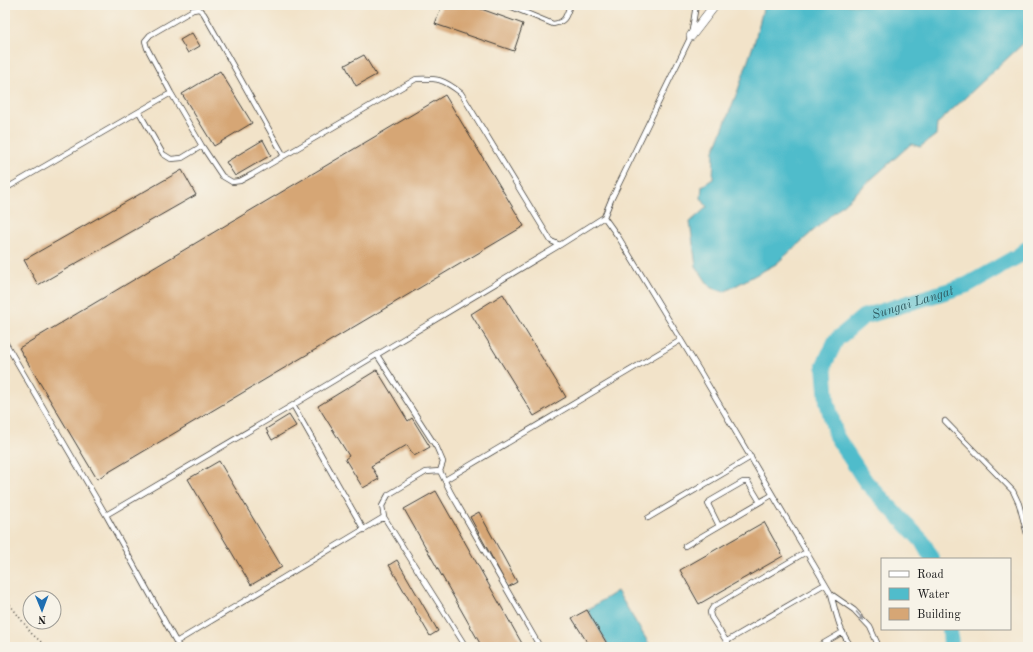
<svg xmlns="http://www.w3.org/2000/svg" width="1033" height="652" viewBox="0 0 1033 652" font-family="'Old Standard TT',serif">
<style>
.water{fill:#50bccb;stroke:#366c74}
.lines{fill:none;stroke-linecap:round;stroke-linejoin:round}
.river{stroke:#50bccb;stroke-width:16}
.building{fill:#d6a675}
.service-casing{stroke:#3c3a36;stroke-width:6}
.minor-casing{stroke:#3c3a36;stroke-width:10}
.path{stroke:#3c3a36;stroke-width:1.5;stroke-dasharray:1 3;stroke-linecap:butt}
.service{stroke:#fff;stroke-width:4.5}
.minor{stroke:#fff;stroke-width:9}
.oneway{fill:#999}
.labels{text-anchor:middle;stroke-width:4;stroke-linejoin:round;paint-order:stroke}
.water-label{font-size:13px;font-style:italic;fill:#315c62;stroke:#f7f3e8}
</style>
<rect width="100%" height="100%" fill="#f7f3e8"/>
<filter id="ink" filterUnits="userSpaceOnUse"><feTurbulence type="fractalNoise" baseFrequency=".025" numOctaves="2"/><feDisplacementMap in="SourceGraphic" scale="8" xChannelSelector="R" yChannelSelector="G"/><feConvolveMatrix kernelMatrix="1 2 1 2 8 2 1 2 1" color-interpolation-filters="sRGB"/></filter>
<filter id="wash" filterUnits="userSpaceOnUse"><feTurbulence type="fractalNoise" baseFrequency=".012" numOctaves="4" result="noise"/><feDisplacementMap in="SourceGraphic" scale="16" xChannelSelector="R" yChannelSelector="G"/><feGaussianBlur stdDeviation="0.9" result="paint"/><feColorMatrix in="noise" values="0 0 0 0 0 0 0 0 0 0 0 0 0 0 0 0 0 1.4 0 .05"/><feComposite in="paint" operator="in"/></filter>
<g filter="url(#wash)">
<rect width="100%" height="100%" fill="#f2e3c9"/>
<path class="water" d="M764 5H1028V39L937 124 936 135 920 147 911 144 776 264 724 292 710 287 696 266 690 222 707 207 701 198 702 186 713 179 714 151 738 90 755 40Z
M617 591 651 647H609L587 610Z"/>
<g class="lines">
<g class="river">
<path id="s1" d="M932 559 922 541 866 482 836 436 827 401 824 365 836 340 863 317 967 285 1018 256 1028 248"/>
<path d="M950 629 951 647"/>
</g>
</g>
<g id="blocks">
<path class="building" d="M442 5H470L523 24 514 51 435 24Z
M192 33 200 46 188 53 180 40Z
M364 55 376 75 356 86 345 65Z
M220 71 252 123 214 146 182 94Z
M445 95 524 226 97 479 19 348Z
M263 140 271 155 235 176 226 162Z
M182 170 196 195 38 285 24 260Z
M503 294 566 397 534 416 471 314Z
M377 370 408 421 412 418 430 447 414 456 407 445 371 466 379 479 363 488 345 459 349 456 318 406Z
M289 415 296 426 272 440 266 429Z
M219 461 282 567 251 585 188 479Z
M436 491 524 647H482L404 509Z
M479 512 517 582 508 587 470 517Z
M764 522 783 556 699 604 680 570Z
M397 560 438 631 430 636 389 565Z
M587 610 609 647H590L572 618Z"/>
</g>
</g>
<g filter="url(#ink)">
<use href="#blocks" fill-opacity="0" stroke="#3c3a36" stroke-width="1"/>
<g class="lines">
<defs>
<path id="service" d="M507 5 553 24C566 22 566 16 570 5
M139 112 163 154 171 159 182 158 202 146
M284 156 204 14 199 9 193 10 150 35 145 41 147 48 171 93 202 146 222 176 232 182 240 181 253 174 416 79C438 78 443 79 461 93L551 241 560 245 604 217 611 200 691 36 696 5
M5 189 171 93
M604 217 619 238 701 373 831 594C836 612 839 632 852 647
M5 342 106 515 179 647
M377 355 437 448 443 462 440 471
M293 405 364 530
M945 421 1013 491 1019 504 1028 538
M445 480 681 340
M106 515 293 405 560 245
M648 518 751 457
M719 526 708 504 710 501 743 482H748L760 502
M685 546 772 495
M831 594 854 610 870 627 879 647
M727 641 825 584
M176 642 384 517
M466 647 384 517 382 506 388 495 426 472 440 471 451 493 540 647
M730 647 711 617 710 612 713 607 806 552
M817 647 843 632"/>
<path id="minor" d="M691 36 715 5"/>
</defs>
<use href="#service" class="service-casing"/>
<use href="#minor" class="minor-casing"/>
<path class="path" d="M5 598 32 634 47 647"/>
<use href="#service" class="service"/>
<use href="#minor" class="minor"/>
</g>
<defs><path id="oneway-solid" d="M-6-.8H1V-3.2L6.5 0L1 3.2V.8H-6Z"/></defs>
<use class="oneway" href="#oneway-solid" transform="translate(860 616) rotate(49)"/>
</g>
<g class="labels">
<g class="water-label">
<text dy="5" stroke="none"><textPath href="#s1" startOffset="344">Sungai Langat</textPath></text>
</g>
</g>
<rect width="1033" height="652" fill="none" stroke="#f7f3e8" stroke-width="20"/>
<rect x="881" y="558" width="130" height="72" fill="#f7f3e8" stroke="#9f9d96"/>
<rect x="889" y="571" width="20" height="6" fill="#ffffff" stroke="#9f9d96"/>
<text x="917" y="578" font-size="12" fill="#1c1c1c">Road</text>
<rect x="889" y="588" width="20" height="12" fill="#50bccb" stroke="#9f9d96"/>
<text x="917" y="598" font-size="12" fill="#1c1c1c">Water</text>
<rect x="889" y="608" width="20" height="12" fill="#d6a675" stroke="#9f9d96"/>
<text x="917" y="618" font-size="12" fill="#1c1c1c">Building</text>
<g transform="translate(42 610) rotate(179)"><circle r="19" fill="#f7f3e8" stroke="#9f9d96"/>
<path d="M0-3L7 15L0 10L-7 15Z" fill="#1f6fb2"/>
<text y="-6" font-size="11" font-weight="bold" text-anchor="middle" fill="#1c1c1c">N</text>
</g>
</svg>
